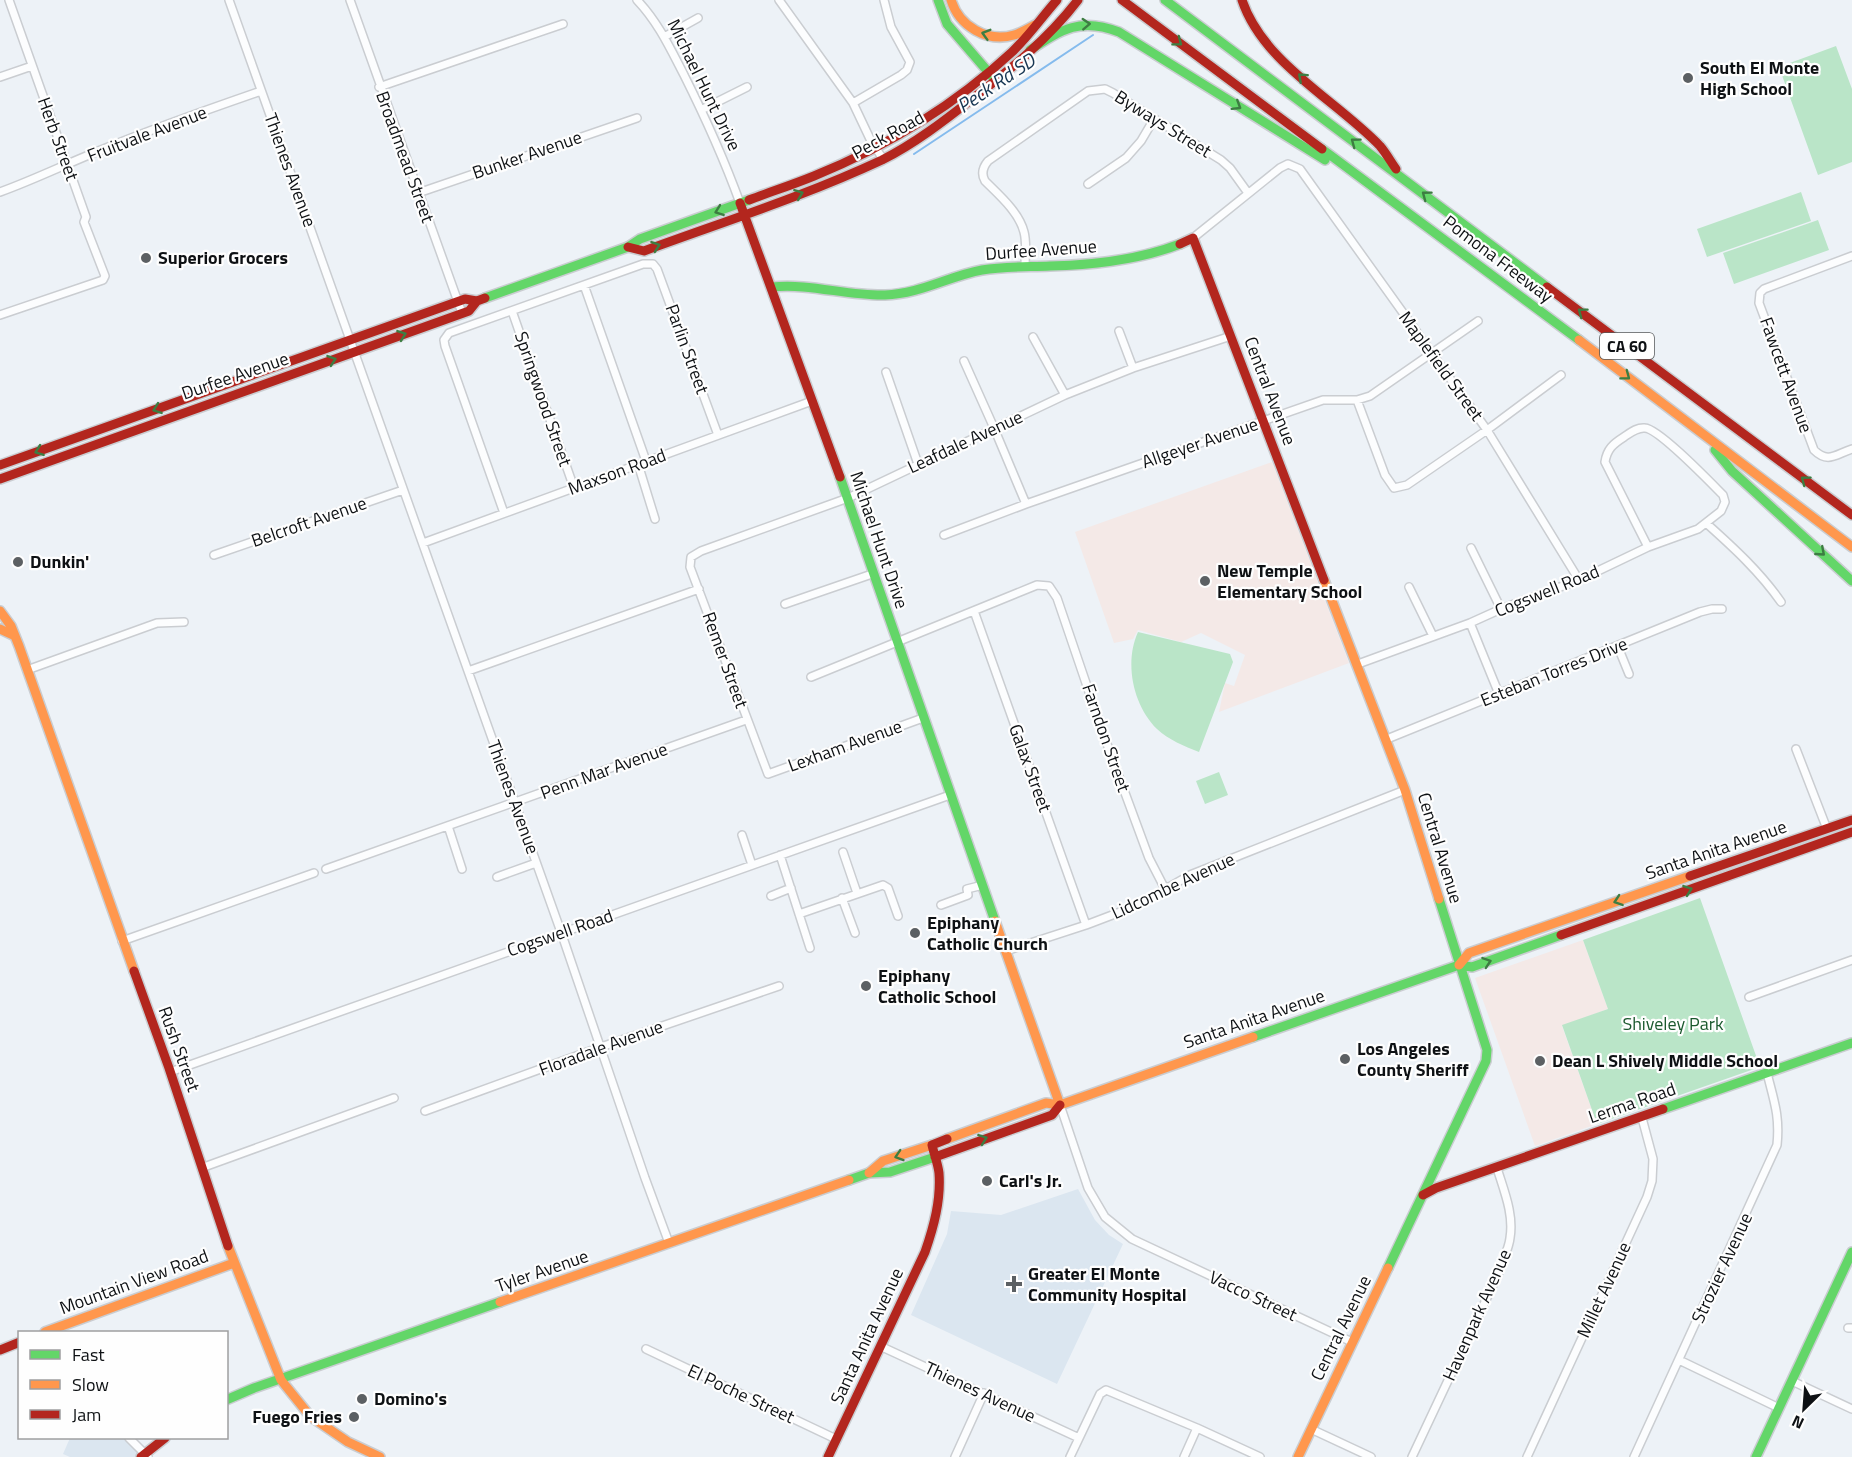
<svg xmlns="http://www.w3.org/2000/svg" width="1852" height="1457" viewBox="0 0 1852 1457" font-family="'Titillium Web',sans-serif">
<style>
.built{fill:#dbe6f0}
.education{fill:#f4e9e7}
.green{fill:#bae5c8}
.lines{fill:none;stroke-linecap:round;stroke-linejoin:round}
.stream{stroke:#85bbed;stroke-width:2}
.street-casing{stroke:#cacdd1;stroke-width:10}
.fast-casing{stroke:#cacdd1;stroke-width:12}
.slow-casing{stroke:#cacdd1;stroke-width:12}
.jam-casing{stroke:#cacdd1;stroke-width:12}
.street{stroke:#fcfdfe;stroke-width:7}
.fast{stroke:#63d668;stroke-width:9}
.slow{stroke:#ff974d;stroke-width:9}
.jam{stroke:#b3261e;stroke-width:9}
.oneway{stroke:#3d7d42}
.poi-dot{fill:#5c6063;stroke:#fefefe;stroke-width:2}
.labels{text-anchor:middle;stroke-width:4.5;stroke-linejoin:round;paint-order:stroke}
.shield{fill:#fefefe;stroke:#56585a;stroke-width:1.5}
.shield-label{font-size:16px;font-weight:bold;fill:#0e1114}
.poi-label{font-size:18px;font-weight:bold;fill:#0e1114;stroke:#fefefe;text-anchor:start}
.street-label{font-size:18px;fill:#0e1114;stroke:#fefefe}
.park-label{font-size:18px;fill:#1a582d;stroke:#fefefe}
.water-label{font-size:20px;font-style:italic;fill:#173652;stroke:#fefefe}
</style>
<rect width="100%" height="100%" fill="#edf2f7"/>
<path class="built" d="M1078 1189 1095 1220 1109 1235 1123 1244 1057 1384 911 1315 947 1234 951 1211 1001 1215Z
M70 1438H127L142 1453 138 1457H70L63 1454Z"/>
<path class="education" d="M1272 462 1349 663 1219 712 1225 683 1234 686 1245 655 1201 633 1181 642 1138 630 1133 639 1114 643 1075 532Z
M1583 940 1608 1009 1562 1026 1597 1124 1535 1146 1475 978Z"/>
<path class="green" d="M1836 46 1852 89V162L1818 175 1779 67Z
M1801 192 1811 221 1707 257 1697 229Z
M1818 220 1829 250 1734 284 1723 253Z
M1138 632 1230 654 1233 662 1199 752C1184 746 1169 740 1157 729 1133 705 1124 663 1138 632Z
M1219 772 1228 795 1205 804 1196 781Z
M1700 898 1760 1067 1597 1124 1562 1025 1608 1009 1583 940Z"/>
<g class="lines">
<path class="stream" d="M914 154 1093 35"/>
<defs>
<path id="street" d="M229 0 561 932 645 1178 669 1243
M350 0 462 313
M637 0C658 22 670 48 684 75 705 117 724 159 740 203
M779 0 853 103 871 141 883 159
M664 37 698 18
M0 77 32 66
M379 87 563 24
M853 103 901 75 907 70 910 62 891 27 884 0
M701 110 747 87
M1088 184 1126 158 1141 141 1154 119
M0 192C36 179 70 162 106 148 157 127 209 109 261 91
M418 193 637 118
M1193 238 1280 168 1288 164 1300 169 1487 430 1579 580
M1852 256 1764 289 1760 293 1759 303 1814 450C1828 464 1836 454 1852 449
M1025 266C1025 255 1027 243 1024 232 1019 212 999 195 985 181 981 174 983 167 988 161L1088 91 1105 89 1113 93 1221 160 1230 168 1248 193
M584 285 646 461
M512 311 574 488
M0 315 103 280 105 276 84 222 86 217 9 0
M1119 331 1133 368
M1033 337 1065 395
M964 361 994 428 1026 504
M886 372 918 464
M1357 400 1385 475 1394 488 1407 485 1487 430 1561 375
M638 464 655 519
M504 513 445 346 444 340 449 333 643 264H653L657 269 718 435
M1706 523C1734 548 1760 572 1781 602
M944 535 1026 504 1323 400H1357L1370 396 1478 321
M423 543 812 401
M1471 548 1501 609
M214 555 403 490
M1409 587 1433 636
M785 604 872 574
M974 611 1086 925
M1470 623 1499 694
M1618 647 1629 674
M1358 664 1470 623 1501 609 1579 580 1648 547 1698 529 1721 511 1725 502 1723 495C1710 482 1659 429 1645 428 1637 427 1630 433 1624 437 1613 444 1607 449 1605 462L1648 547
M27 670 157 623 184 622
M468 671 699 589
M811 677 1037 585 1049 586 1057 598 1104 736 1149 858 1165 889
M923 718 768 774 690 567 691 557 701 551 848 498 1065 395 1133 368 1231 336
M1387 739 1700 612 1712 609H1722
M1796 749 1827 829
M448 826 462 869
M742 835 752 865
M843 852 857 893
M780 855 810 948
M326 869 746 720
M497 877 536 863
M771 896 791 888
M842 898 855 933
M941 905 968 895 967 889 983 885
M799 914 883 885 888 888 898 916
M122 941 314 873
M1006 951 1086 925 1136 906 1190 875 1405 790
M1749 997 1852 960
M170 1072 950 795
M1060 1105 1088 1188 1105 1217 1132 1239 1352 1342
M425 1111 601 1047 779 986
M204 1167 394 1098
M1848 1328H1852
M880 1346 1079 1438
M646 1349 836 1439
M1679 1360 1779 1408
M1792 1381 1852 1409
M1311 1429 1371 1457
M129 1438 148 1457
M955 1457 984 1393
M1070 1457 1100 1394 1106 1390 1197 1428 1260 1457
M1184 1457 1197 1428
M1412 1457 1500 1270C1503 1259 1509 1248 1510 1238 1514 1214 1504 1191 1497 1168
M1527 1457 1647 1197 1652 1181 1653 1159 1642 1118
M1634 1457 1777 1145C1780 1116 1774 1101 1767 1073"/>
<path id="fast" d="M938 0 947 24 996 81
M1165 0 1547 287
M1030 50C1062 29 1081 17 1119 32L1325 160
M1322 149 1579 340
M772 287C810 283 847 296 885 295 920 294 949 276 982 270 1005 266 1028 267 1050 266 1094 265 1139 260 1180 244
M485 298 628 247 640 239 749 200
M1715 450 1732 471 1852 581
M840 477 995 921
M1253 1037 1459 965 1472 967 1561 935
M1663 1109 1852 1043
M849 1180 869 1173 890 1172 935 1157
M1388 1268 1486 1061 1487 1050 1439 899
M226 1400 254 1388 500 1302
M1756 1457 1852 1252"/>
<path id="slow" d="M951 0C959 26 987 43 1014 35 1021 33 1028 29 1035 25
M1579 340 1852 547
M1324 580 1405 790 1439 899
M0 611 11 626 19 646 134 971
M0 629 15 636
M995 921 1060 1105
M1459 965 1469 953 1690 876
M947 1139 1046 1103 1060 1105 1253 1037
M869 1173 883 1161 932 1145
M228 1246 281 1380 310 1416 348 1442 380 1457
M500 1302 849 1180
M45 1332 234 1263
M1298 1457 1388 1268"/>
<path id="jam" d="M1122 0 1322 149
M1242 0C1263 63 1336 100 1380 146 1386 153 1391 162 1396 169
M749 200C770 192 792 185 814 176 885 147 955 105 1012 52 1028 37 1042 17 1057 0
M740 203 840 477
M1180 244 1193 238 1324 580
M628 247 644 251C723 222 805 196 882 160 914 144 944 121 972 99 1010 70 1049 38 1078 0
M1547 287 1852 515
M0 465 465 299 477 301
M0 479 469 311 477 301 485 298
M1690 876 1852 820
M1561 935 1852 832
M134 971 169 1068 228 1246
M935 1157 1052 1115 1060 1105
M1423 1195 1436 1188 1663 1109
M0 1350 20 1342
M141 1457 165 1438
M828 1457 925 1252C934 1226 941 1200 939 1173 938 1164 934 1154 932 1145L947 1139"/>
</defs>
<use href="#street" class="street-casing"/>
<use href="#fast" class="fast-casing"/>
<use href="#slow" class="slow-casing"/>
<use href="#jam" class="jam-casing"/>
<use href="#street" class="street"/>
<use href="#fast" class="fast"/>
<use href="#slow" class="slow"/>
<use href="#jam" class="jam"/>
</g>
<defs><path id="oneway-chevron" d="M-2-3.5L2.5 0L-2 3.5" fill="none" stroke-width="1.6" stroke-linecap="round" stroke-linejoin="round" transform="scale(1.5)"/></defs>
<g class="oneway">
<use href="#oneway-chevron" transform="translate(1086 24) rotate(-3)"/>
<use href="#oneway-chevron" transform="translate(986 34) rotate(-164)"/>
<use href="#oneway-chevron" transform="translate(1178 42) rotate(37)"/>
<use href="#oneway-chevron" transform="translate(1302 77) rotate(-138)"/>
<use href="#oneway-chevron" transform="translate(1237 106) rotate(32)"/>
<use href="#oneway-chevron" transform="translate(1355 142) rotate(-143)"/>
<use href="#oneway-chevron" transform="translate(799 194) rotate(-21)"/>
<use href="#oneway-chevron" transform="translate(1426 195) rotate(-143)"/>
<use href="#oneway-chevron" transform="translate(719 211) rotate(160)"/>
<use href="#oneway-chevron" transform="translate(656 246) rotate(-19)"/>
<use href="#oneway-chevron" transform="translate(1582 312) rotate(-143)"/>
<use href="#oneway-chevron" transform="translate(402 335) rotate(-20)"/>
<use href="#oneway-chevron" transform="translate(332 360) rotate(-19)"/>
<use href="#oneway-chevron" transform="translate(1626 376) rotate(37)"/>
<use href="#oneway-chevron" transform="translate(157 409) rotate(160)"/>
<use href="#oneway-chevron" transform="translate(39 451) rotate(160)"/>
<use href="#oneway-chevron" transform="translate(1805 480) rotate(-143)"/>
<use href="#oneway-chevron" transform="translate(1821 552) rotate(41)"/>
<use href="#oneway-chevron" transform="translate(1688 890) rotate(-20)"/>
<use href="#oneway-chevron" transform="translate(1618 901) rotate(161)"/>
<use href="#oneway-chevron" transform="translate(1487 962) rotate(-19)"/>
<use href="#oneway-chevron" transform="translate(983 1139) rotate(-20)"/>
<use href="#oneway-chevron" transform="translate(899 1156) rotate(162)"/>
</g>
<g class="poi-dot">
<circle cx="1688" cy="78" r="6"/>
<circle cx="146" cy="258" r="6"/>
<circle cx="18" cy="562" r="6"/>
<circle cx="1205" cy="581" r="6"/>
<circle cx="915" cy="933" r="6"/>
<circle cx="866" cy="986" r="6"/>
<circle cx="1345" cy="1059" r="6"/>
<circle cx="1540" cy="1061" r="6"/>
<circle cx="987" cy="1181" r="6"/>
<path d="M1011 1275h6v6h6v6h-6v6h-6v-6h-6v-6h6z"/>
<circle cx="362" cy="1399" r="6"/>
<circle cx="354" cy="1417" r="6"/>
</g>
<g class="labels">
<rect class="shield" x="1600" y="333" width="54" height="26" rx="4.5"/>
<g class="shield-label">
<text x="1627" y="352">CA 60</text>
</g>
<g class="poi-label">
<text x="1700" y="74">South El Monte<tspan x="1700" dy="21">High School</tspan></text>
<text x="158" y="264">Superior Grocers</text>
<text x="30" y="568">Dunkin'</text>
<text x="1217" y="577">New Temple<tspan x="1217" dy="21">Elementary School</tspan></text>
<text x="927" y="929">Epiphany<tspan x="927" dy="21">Catholic Church</tspan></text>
<text x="878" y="982">Epiphany<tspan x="878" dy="21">Catholic School</tspan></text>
<text x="1357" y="1055">Los Angeles<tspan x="1357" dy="21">County Sheriff</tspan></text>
<text x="1552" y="1067">Dean L Shively Middle School</text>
<text x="999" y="1187">Carl's Jr.</text>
<text x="1028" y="1280">Greater El Monte<tspan x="1028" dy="21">Community Hospital</tspan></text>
<text x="374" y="1405">Domino's</text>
<text x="342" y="1423" text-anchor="end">Fuego Fries</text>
</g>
<g class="street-label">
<text transform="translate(704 85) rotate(64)" y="6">Michael Hunt Drive</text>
<text transform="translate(1163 124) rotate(32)" y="6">Byways Street</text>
<text transform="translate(147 134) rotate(-21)" y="6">Fruitvale Avenue</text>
<text transform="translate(888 135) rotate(-29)" y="6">Peck Road</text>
<text transform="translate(58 139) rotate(70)" y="6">Herb Street</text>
<text transform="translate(527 155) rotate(-19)" y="6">Bunker Avenue</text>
<text transform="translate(405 157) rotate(70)" y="6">Broadmead Street</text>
<text transform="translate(290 170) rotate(70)" y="6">Thienes Avenue</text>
<text transform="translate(1041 250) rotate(-4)" y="6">Durfee Avenue</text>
<text transform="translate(1498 259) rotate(37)" y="6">Pomona Freeway</text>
<text transform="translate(687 349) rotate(70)" y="6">Parlin Street</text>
<text transform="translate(1441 366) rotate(54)" y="6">Maplefield Street</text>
<text transform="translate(1786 375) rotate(70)" y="6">Fawcett Avenue</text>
<text transform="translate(235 376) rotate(-19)" y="6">Durfee Avenue</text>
<text transform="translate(1270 391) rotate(69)" y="6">Central Avenue</text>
<text transform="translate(543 399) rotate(71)" y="6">Springwood Street</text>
<text transform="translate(965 442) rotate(-25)" y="6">Leafdale Avenue</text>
<text transform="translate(1200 443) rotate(-19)" y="6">Allgeyer Avenue</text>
<text transform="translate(617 472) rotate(-20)" y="6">Maxson Road</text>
<text transform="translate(309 522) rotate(-19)" y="6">Belcroft Avenue</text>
<text transform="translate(879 540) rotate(71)" y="6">Michael Hunt Drive</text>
<text transform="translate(1547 591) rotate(-22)" y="6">Cogswell Road</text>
<text transform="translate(725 660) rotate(70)" y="6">Remer Street</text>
<text transform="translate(1554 672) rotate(-22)" y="6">Esteban Torres Drive</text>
<text transform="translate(1106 738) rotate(71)" y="6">Farndon Street</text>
<text transform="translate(845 746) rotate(-20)" y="6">Lexham Avenue</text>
<text transform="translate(1030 768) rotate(70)" y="6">Galax Street</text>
<text transform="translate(604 771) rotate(-20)" y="6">Penn Mar Avenue</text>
<text transform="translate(513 797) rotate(70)" y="6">Thienes Avenue</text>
<text transform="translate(1440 848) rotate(73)" y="6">Central Avenue</text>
<text transform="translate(1716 850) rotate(-19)" y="6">Santa Anita Avenue</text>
<text transform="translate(1173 886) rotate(-25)" y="6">Lidcombe Avenue</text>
<text transform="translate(560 933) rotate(-19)" y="6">Cogswell Road</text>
<text transform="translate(1254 1019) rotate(-19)" y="6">Santa Anita Avenue</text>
<text transform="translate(601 1048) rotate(-20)" y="6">Floradale Avenue</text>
<text transform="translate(179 1049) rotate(70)" y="6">Rush Street</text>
<text transform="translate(1632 1103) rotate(-19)" y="6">Lerma Road</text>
<text transform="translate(1722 1268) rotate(-65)" y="6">Strozier Avenue</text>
<text transform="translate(542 1271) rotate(-19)" y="6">Tyler Avenue</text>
<text transform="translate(134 1282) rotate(-20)" y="6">Mountain View Road</text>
<text transform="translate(1604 1290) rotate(-65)" y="6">Millet Avenue</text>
<text transform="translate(1253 1296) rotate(25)" y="6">Vacco Street</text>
<text transform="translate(1477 1315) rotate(-66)" y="6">Havenpark Avenue</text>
<text transform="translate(1341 1328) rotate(-64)" y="6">Central Avenue</text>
<text transform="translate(867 1336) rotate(-65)" y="6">Santa Anita Avenue</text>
<text transform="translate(980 1392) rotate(25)" y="6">Thienes Avenue</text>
<text transform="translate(741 1394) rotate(25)" y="6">El Poche Street</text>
</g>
<g class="park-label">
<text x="1673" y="1030">Shiveley Park</text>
</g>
<g class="water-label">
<text transform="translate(996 83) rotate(-34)" y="7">Peck Rd SD</text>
</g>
</g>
<rect x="18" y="1331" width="210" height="108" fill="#fefefe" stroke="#9e9fa0" stroke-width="1.5"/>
<rect x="30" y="1350" width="30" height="9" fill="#63d668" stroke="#9e9fa0" stroke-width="1.5"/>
<text x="72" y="1361" font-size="18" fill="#0e1114">Fast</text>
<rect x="30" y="1380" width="30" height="9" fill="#ff974d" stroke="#9e9fa0" stroke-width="1.5"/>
<text x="72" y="1391" font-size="18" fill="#0e1114">Slow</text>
<rect x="30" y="1410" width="30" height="9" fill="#b3261e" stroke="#9e9fa0" stroke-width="1.5"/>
<text x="72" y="1421" font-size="18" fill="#0e1114">Jam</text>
<g transform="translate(1804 1409) rotate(205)" stroke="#fefefe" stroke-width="4.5" paint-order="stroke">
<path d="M0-4.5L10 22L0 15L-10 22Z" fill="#0e1114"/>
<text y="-9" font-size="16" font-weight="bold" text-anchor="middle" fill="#0e1114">N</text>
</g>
</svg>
